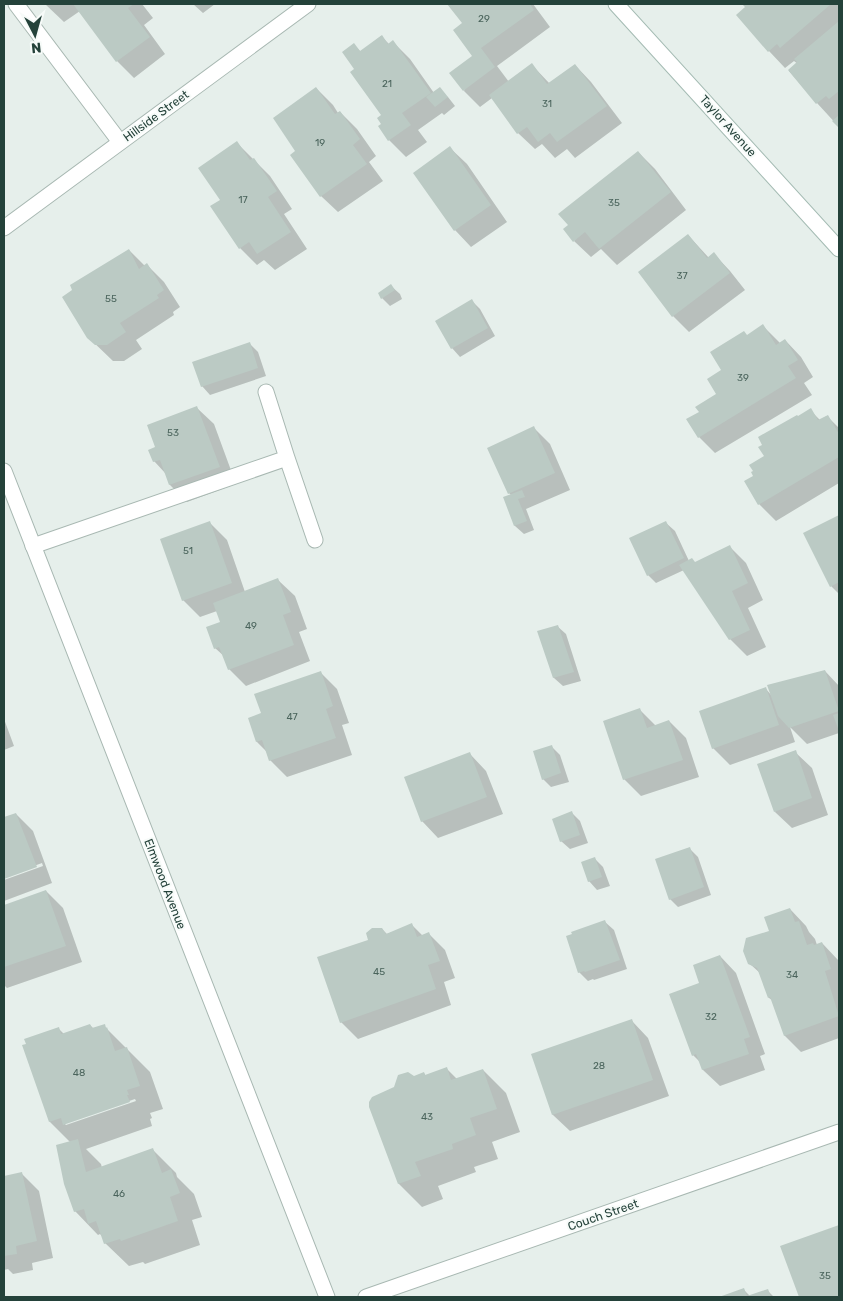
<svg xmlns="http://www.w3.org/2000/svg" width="843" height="1301" viewBox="0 0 843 1301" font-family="Rubik,sans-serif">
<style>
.shadow{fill:#0003;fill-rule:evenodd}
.building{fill:#bbcac4}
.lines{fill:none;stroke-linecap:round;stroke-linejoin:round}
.lane-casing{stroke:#a8b8b2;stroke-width:17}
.street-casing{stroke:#a8b8b2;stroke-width:17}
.secondary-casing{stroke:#a4bbb3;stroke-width:17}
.lane{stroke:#fff;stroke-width:15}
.street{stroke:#fff;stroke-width:15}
.secondary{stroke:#fff;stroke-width:15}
.labels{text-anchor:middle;stroke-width:4;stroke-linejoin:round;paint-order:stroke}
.number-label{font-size:10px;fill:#4a645c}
.street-label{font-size:12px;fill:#24423a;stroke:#f7fbf9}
</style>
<rect width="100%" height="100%" fill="#e6efeb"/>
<path class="shadow" d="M45 4H142L153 18 144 25 165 54 134 78 117 61 80 11 64 22Z
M193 4H215L203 13Z
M449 4H533L550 27 497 66 509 82 532 65 550 84 575 65 591 82 622 123 575 158 567 149 555 158 542 144 535 149 518 133 492 98 480 107 464 91 474 56 464 24Z
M744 4H839V127L817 103 789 71 798 64 794 61 785 68 769 51 738 15 747 7Z
M381 36 389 44 393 42 410 59 434 93 448 97 455 106 444 115 442 113 418 130 427 142 406 157 389 140 380 126 383 124V116L356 69 354 45 361 52Z
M316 88 333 105 338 113 340 112 357 129 376 156 369 162 383 181 338 212 321 196Z
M237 143 270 176 292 209 284 214 307 249 275 270 264 260 257 265 240 248 221 200Z
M450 148 467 164 507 222 471 247 455 230Z
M638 152 655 169 686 210 617 265 601 249 591 257 574 241Z
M688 235 709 258 714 254 730 271 745 290 689 332 673 316Z
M129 250 145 266 147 265 164 282 180 307 173 312 174 315 136 340 142 349 124 361H113L88 337Z
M391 286 400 294 402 299 390 306 382 298Z
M472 301 480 309 495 336 460 357 452 348Z
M763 326 780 343 785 340 801 357 813 377 804 383 812 395 715 453 699 437 700 412 717 394 723 370 747 336Z
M250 344 258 352 266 376 210 395 202 386Z
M197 408 214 424 236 484 187 502 170 485 166 474 154 461 156 447Z
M810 410 820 420 827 416 839 428V483L776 521 759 504 755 477 765 457 798 417Z
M534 428 550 444 570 490 526 509 534 530 524 534 515 526 505 498 511 495 509 493Z
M839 516V594L831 586 805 533Z
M210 523 227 540 245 592 278 580 295 596 307 629 299 632 310 661 246 686 229 669 225 657 215 648 222 623 217 611 200 617 183 600Z
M666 523 675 531 689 561 696 563 730 547 746 563 763 600 748 608 766 647 747 656 730 639 684 570 656 583 648 575Z
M557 626 566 634 581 681 563 686 554 678 539 632Z
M825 671 839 686V733L807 744 790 727 795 742 730 765 713 748 766 689 772 696Z
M320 672 337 689 349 723 342 725 352 755 287 777 270 760 267 752 257 742 250 719 262 714Z
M640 710 656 726 669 721 686 738 699 777 641 796 624 779Z
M4 719 14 746 4 750Z
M552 747 560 755 569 782 551 787 543 779Z
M795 752 812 768 828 815 792 828 775 812Z
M470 754 486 771 503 814 438 838 422 821Z
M572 813 580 821 588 843 570 849 561 841Z
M16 814 33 831 52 883 4 901V880L43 866 42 863 4 877V818Z
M689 848 698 857 711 895 678 907 670 899Z
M595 859 603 867 610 886 597 890 589 881Z
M46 891 63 908 82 962 7 988 4 985V906Z
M790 909 806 926 809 932 815 939 817 945 822 943 838 960 839 963V1038L801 1052 785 1036 772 1000 769 998 761 974 749 963 770 932Z
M605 922 614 930 627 969 594 980 593 979 588 981 579 972Z
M412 925 423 936 428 933 445 950 455 978 444 982 451 1005 358 1039 341 1022 370 940 382 929 387 934Z
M720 956 736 973 765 1054 760 1056 765 1070 720 1086 703 1070 700 1062 693 1055 701 983Z
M632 1021 648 1038 669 1096 570 1131 553 1115 533 1055Z
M90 1025 94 1029 104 1026 150 1072 163 1109 150 1113 152 1118 150 1119 152 1126 86 1149 101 1164 102 1168 153 1150 176 1173 177 1177 194 1194 202 1217 192 1220 200 1245 145 1264 143 1262 129 1266 105 1243 103 1237 100 1234 98 1235 75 1211 70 1142 50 1122 24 1046 58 1028 64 1034ZM135 1099 136 1101 66 1125 64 1123Z
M447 1069 457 1079 483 1070 506 1093 520 1132 492 1142 498 1159 474 1167 476 1172 438 1186 443 1199 422 1207 399 1184 370 1107 414 1077 424 1073 426 1076Z
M22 1174 39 1191 53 1258 32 1263 33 1270 13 1274 8 1269 4 1270V1178Z
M839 1227V1297H800L782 1247Z
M744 1290 750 1296 767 1290 774 1297H722Z"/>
<path class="building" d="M73 4H134L128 8 150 37 116 62Z
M447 4H530L534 10 481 48 495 67 463 91 449 73 472 56 453 30 462 23Z
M742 4H831L780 48 777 44 768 52 736 15 745 7Z
M839 21V91L829 99 826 96 816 104 788 70 797 62 794 59Z
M382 35 388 44 393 40 431 93 402 113 411 125 388 141 378 126 381 124 377 118 381 115 350 72 354 69 342 52 354 43 360 51Z
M532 63 547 84 575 64 607 106 557 142 550 133 538 142 527 127 517 134 489 95Z
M316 87 335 114 340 111 360 139 353 145 367 164 320 197 290 155 295 151 273 118Z
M440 87 448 97 435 107 426 97Z
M839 115V128L832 121Z
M237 141 250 160 254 158 277 191 268 197 291 232 257 254 249 242 239 249 210 206 220 200 198 168Z
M450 146 491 205 454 231 413 173Z
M638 151 671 192 599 249 585 232 573 242 563 229 568 225 558 214Z
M688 234 707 258 714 252 730 273 672 317 638 272Z
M129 249 139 269 147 263 164 290 157 295 159 298 120 323 126 332 107 345H95L87 338 62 297 72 290 70 285Z
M391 284 395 290 381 299 378 293Z
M472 299 488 328 451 349 435 321Z
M763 324 776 345 785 339 798 360 788 366 796 378 698 438 686 419 699 412 695 407 716 394 707 379 721 370 710 352 744 331 747 335Z
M250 342 258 368 201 387 192 362Z
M197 406 220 467 169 485 160 460 153 462 148 450 155 447 147 425Z
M811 408 818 420 828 415 839 434V457L758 505 744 481 753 476 751 472 753 471 749 465 764 456 758 447 762 445 758 437 797 415 798 416Z
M534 426 555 473 508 494 487 448Z
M522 490 525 497 518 499 527 521 514 526 503 497Z
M839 515V582L830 587 803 533Z
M210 521 232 583 182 601 160 539Z
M666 521 684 558 647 576 629 538Z
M730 545 748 583 732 591 750 630 729 640 679 565 692 558 695 562Z
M278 578 291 612 283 615 294 645 228 670 219 647 214 649 206 627 220 622 213 603Z
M558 625 574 672 553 678 537 631Z
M825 670 839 711 789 728 778 716 767 685Z
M321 671 333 706 326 709 336 738 269 761 262 740 256 742 248 718 261 713 254 694Z
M766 687 779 725 712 749 699 711Z
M640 708 647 728 669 720 683 760 623 780 603 721Z
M839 713V731L833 715Z
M552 745 561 773 542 780 533 751Z
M796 750 812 798 774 812 757 764Z
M470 752 487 797 421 822 404 777Z
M572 811 580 835 560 842 552 819Z
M16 813 37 867 4 879V817Z
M690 847 704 887 669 900 655 859Z
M595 857 602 877 588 882 581 862Z
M46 890 66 946 4 967V905Z
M790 908 795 922 799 921 807 945 813 943 814 945 822 942 831 969 825 971 839 1016 784 1036 770 997 768 998 757 968 748 964 743 951 746 938 769 931 764 917Z
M605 920 620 960 585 972 584 971 578 973 566 936 572 934 571 932Z
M412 923 417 937 429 932 440 961 428 965 436 989 340 1023 317 957 368 940 366 933 372 928H382L386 934Z
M720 955 750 1037 744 1039 749 1054 702 1070 696 1054 692 1056 669 994 699 983 693 965Z
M632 1019 653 1080 552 1115 531 1054Z
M90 1024 92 1028 105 1024 106 1028 107 1027 115 1051 127 1047 140 1086 127 1090 129 1095H127L130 1102 63 1125 61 1118 49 1122 22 1045 26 1044 24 1039 59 1027 61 1034Z
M447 1067 451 1080 483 1069 497 1109 470 1118 476 1135 452 1144 453 1149 415 1162 421 1176 398 1184 369 1107V1102L372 1097 394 1087 398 1075 408 1072 414 1076 424 1072 425 1075Z
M78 1139 86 1172 153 1148 162 1173 171 1169 180 1193 170 1197 178 1221 121 1241 120 1239 104 1244 96 1221 88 1224 84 1209 74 1212 64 1184 56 1145Z
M22 1172 37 1241 16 1246 17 1254 4 1256V1176Z
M839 1225V1297H799L780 1246Z
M744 1288 747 1296 768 1289 771 1297H719Z"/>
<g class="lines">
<defs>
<path id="lane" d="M16 4 120 142
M266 392 287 458
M33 546 287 458 315 540"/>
<path id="street" d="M4 228 308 4
M4 471 327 1297
M366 1297 839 1132"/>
<path id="secondary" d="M616 4 839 249"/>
</defs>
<use href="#lane" class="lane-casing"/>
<use href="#street" class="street-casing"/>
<use href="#secondary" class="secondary-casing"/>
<use href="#lane" class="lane"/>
<use href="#street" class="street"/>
<use href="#secondary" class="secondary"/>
</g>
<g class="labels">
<g class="number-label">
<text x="484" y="22">29</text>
<text x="387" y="87">21</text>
<text x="547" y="107">31</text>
<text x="320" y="146">19</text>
<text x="243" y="203">17</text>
<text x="614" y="206">35</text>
<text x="682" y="279">37</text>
<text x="111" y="302">55</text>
<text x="743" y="381">39</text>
<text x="173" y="436">53</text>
<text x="188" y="554">51</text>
<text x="251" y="629">49</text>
<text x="292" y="720">47</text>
<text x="379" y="975">45</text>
<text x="792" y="978">34</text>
<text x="711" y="1020">32</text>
<text x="599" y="1069">28</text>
<text x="79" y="1076">48</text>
<text x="427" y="1120">43</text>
<text x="119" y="1197">46</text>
<text x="825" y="1279">35</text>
</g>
<g class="street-label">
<text transform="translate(156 116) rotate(-36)" y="4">Hillside Street</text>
<text transform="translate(728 126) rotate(48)" y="4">Taylor Avenue</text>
<text transform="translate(165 884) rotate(69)" y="4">Elmwood Avenue</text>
<text transform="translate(603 1215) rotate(-19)" y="4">Couch Street</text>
</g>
</g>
<rect width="843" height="1301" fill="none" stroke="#24423a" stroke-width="10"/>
<g transform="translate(35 35) rotate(174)" stroke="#f7fbf9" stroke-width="4" paint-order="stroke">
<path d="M0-4L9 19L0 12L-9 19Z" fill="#24423a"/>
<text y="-8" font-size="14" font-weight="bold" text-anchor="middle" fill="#24423a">N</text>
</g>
</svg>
